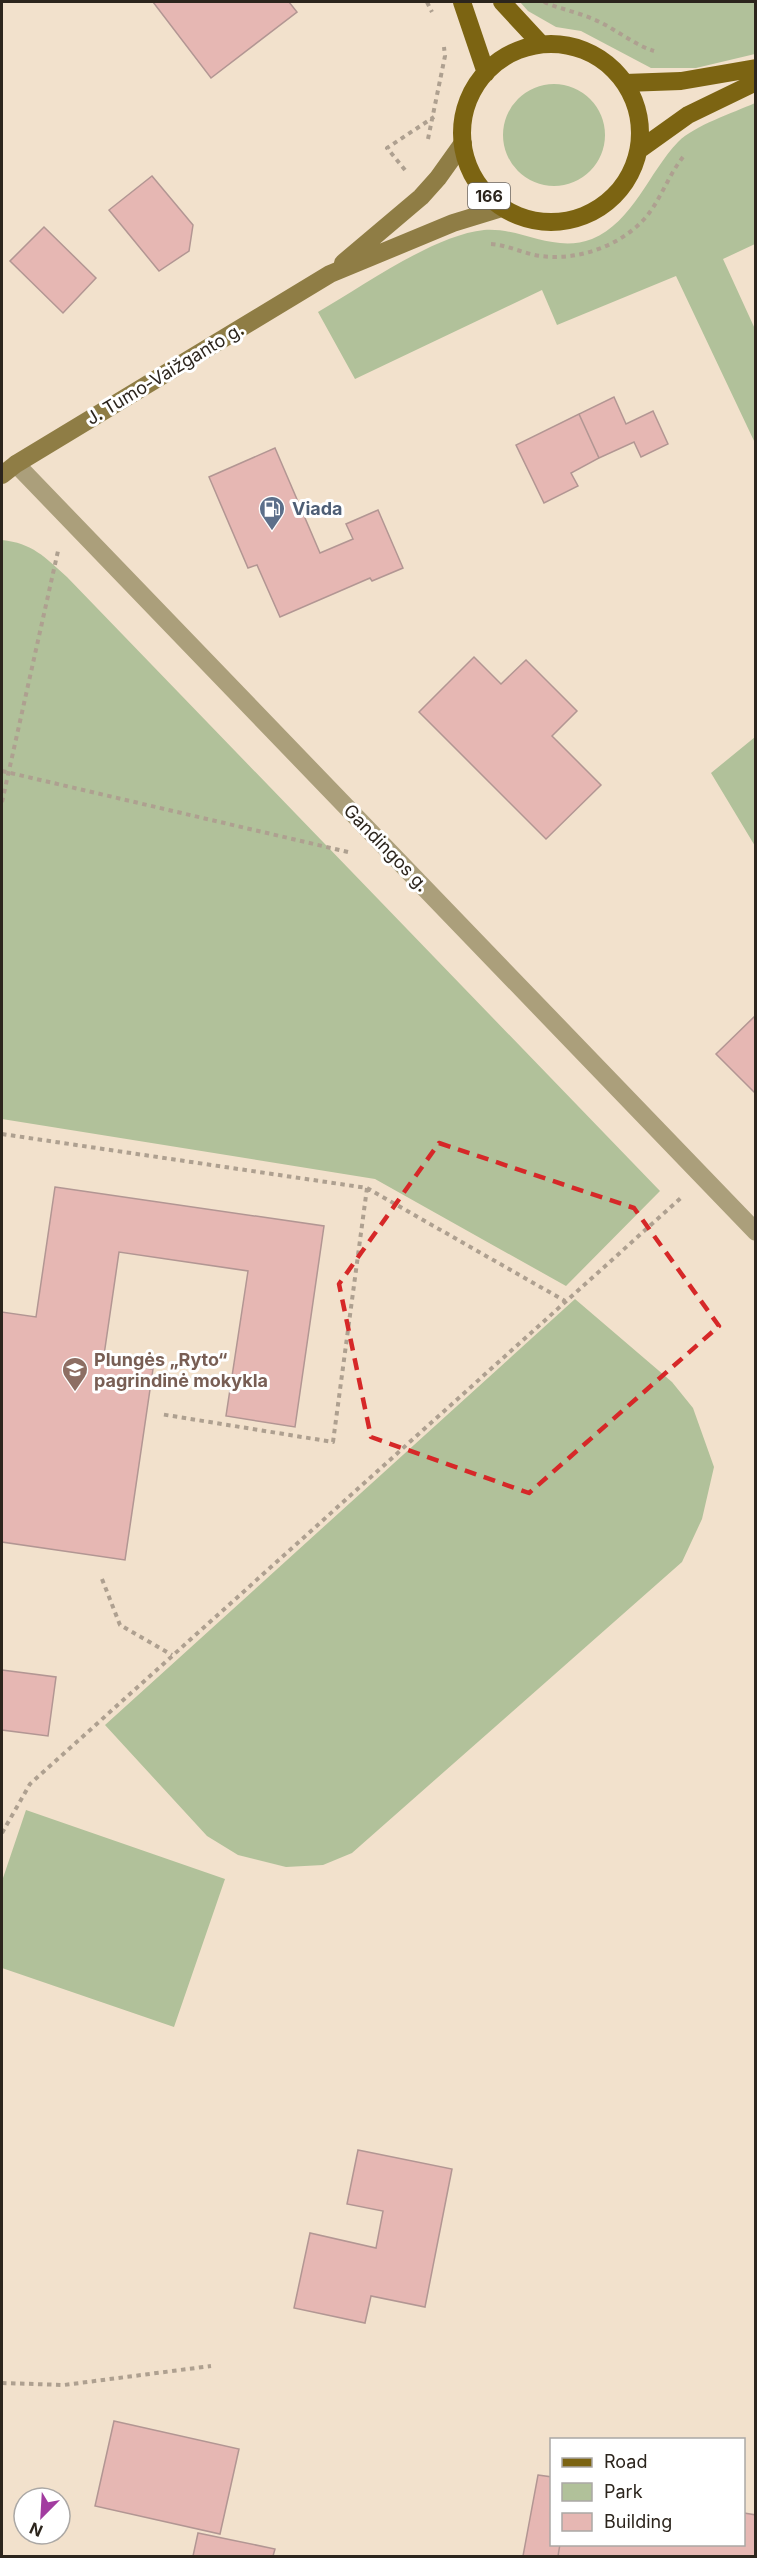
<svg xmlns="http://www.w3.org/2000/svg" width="757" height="2558" viewBox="0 0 757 2558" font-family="Inter,sans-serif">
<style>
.green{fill:#b1c19a}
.building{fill:#e6b7b3;stroke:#b29693;stroke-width:1.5}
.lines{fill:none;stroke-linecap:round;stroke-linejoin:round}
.path{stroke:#aea090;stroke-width:4;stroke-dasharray:4.5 4.5;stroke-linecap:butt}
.street{stroke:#ab9f7b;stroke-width:18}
.secondary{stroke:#8f7d45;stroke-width:18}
.primary{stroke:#7c6412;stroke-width:18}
.marked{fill:none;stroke:#d62828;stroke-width:4.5;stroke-dasharray:12 8;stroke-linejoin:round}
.labels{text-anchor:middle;stroke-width:6;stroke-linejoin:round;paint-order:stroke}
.shield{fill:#fff;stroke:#6b6661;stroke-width:1.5}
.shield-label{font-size:16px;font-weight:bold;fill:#2c251d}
.street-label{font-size:18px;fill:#2c251d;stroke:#fff}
.service-label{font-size:18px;font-weight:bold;fill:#4e5e75;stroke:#fff;text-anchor:start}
.education-label{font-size:18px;font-weight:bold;fill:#785e54;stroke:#fff;text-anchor:start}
</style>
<rect width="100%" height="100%" fill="#f2e1cc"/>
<path class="green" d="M520 2H755V54L696 68H651L581 31 556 27 528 11Z
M503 135a51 51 0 1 1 102 0a51 51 0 1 1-102 0Z
M755 103V244L723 259 755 329V443L676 276 557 325 542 290 355 379 318 312C363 286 434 235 484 230 521 227 554 254 592 239 633 222 649 172 678 142 695 125 733 113 755 103Z
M2 540C32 543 45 557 67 577L660 1191 566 1286 375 1179 2 1119Z
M755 737V846L711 773Z
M575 1299 672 1382 693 1408 714 1467 702 1519 682 1562 352 1853 323 1865 286 1867 238 1855 207 1836 105 1725Z
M26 1810 225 1879 174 2027 2 1968V1881Z"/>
<path class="building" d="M153 2H289L297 12 211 78Z
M152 176 193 225 189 251 159 271 109 210Z
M44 227 96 278 63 313 10 261Z
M614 397 626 424 653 411 668 444 641 457 634 442 599 458 579 414Z
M579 414 599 458 571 473 578 486 544 503 516 445Z
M275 448 320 553 353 539 346 524 378 510 403 568 372 581 370 578 280 617 257 565 248 568 209 477Z
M474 657 501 684 526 660 577 711 552 736 601 785 546 839 419 712Z
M756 1015V1094L716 1054Z
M55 1187 324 1226 295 1427 226 1416 248 1271 119 1252 103 1362 153 1369 125 1560 2 1542V1312L36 1317Z
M2 1670 56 1677 48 1736 2 1730Z
M358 2150 452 2169 425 2307 371 2296 365 2323 294 2308 310 2233 376 2248 383 2211 347 2204Z
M114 2421 239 2449 220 2534 95 2506Z
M538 2475 552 2477V2544H560L558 2556H523Z
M744 2513 756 2515V2556H558L560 2544H744Z
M198 2533 275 2549 273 2556H193Z"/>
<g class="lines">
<path class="path" d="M427 2 432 12
M544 2C560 9 577 12 593 19 615 28 632 44 654 51
M428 139 445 56 444 47
M405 170 387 148 434 117
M491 244C508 245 524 254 541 256 578 261 621 246 646 217 661 199 668 176 683 157
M2 771 348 852
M2 802 58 551
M2 1134 367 1188 333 1442 160 1414
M367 1188 565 1301
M102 1579 120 1625 172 1655
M2 1833 30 1784 683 1196
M2 2383 64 2385 211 2366"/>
<path class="street" d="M16 464 756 1232"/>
<path class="secondary" d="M343 263 421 197 438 178 463 143
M2 475 16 464 330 274 453 223 502 208"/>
<path class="primary" d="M462 2 486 73
M502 2 541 44
M462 133a89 89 0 1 1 178 0a89 89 0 1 1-178 0Z
M625 83 681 81 756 68
M639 150 688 115 756 82"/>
</g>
<path class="marked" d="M439 1143 634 1208 719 1326 529 1493 371 1437 339 1284Z"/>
<defs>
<symbol id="fuel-pin" viewBox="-11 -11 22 30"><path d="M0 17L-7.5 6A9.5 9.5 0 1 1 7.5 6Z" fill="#5c6f8a" stroke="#fff"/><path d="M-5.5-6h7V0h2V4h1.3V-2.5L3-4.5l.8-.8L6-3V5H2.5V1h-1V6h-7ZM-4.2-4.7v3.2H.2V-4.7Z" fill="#fff"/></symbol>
<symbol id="school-pin" viewBox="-11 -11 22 30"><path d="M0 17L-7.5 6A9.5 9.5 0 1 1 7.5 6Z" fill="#8d6e63" stroke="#fff"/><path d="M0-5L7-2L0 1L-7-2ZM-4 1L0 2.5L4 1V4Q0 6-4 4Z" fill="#fff"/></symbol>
</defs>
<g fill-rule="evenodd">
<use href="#fuel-pin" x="257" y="494" width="30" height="40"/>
<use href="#school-pin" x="60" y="1355" width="30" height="40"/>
</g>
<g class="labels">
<rect class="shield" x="468" y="183" width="42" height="26" rx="4.5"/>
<g class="shield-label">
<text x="489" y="202">166</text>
</g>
<g class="street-label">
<text transform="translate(165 374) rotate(-31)" y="6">J. Tumo-Vaižganto g.</text>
<text transform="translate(386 848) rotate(46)" y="6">Gandingos g.</text>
</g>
<g class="service-label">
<text x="292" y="515">Viada</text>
</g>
<g class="education-label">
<text x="94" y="1366">Plungės „Ryto“<tspan x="94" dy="21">pagrindinė mokykla</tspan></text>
</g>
</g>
<rect width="757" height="2558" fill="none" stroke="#2c251d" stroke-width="6"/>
<rect x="550" y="2438" width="195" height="108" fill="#ffffff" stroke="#aba8a5" stroke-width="1.5"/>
<rect x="562" y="2458" width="30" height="9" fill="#7c6412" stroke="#aba8a5" stroke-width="1.5"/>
<text x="604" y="2468" font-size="18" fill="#2c251d">Road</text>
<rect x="562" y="2483" width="30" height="18" fill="#b1c19a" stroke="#aba8a5" stroke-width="1.5"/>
<text x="604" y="2498" font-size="18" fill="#2c251d">Park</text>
<rect x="562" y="2513" width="30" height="18" fill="#e6b7b3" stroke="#aba8a5" stroke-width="1.5"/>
<text x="604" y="2528" font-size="18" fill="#2c251d">Building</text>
<g transform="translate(42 2516) rotate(204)"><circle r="28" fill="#ffffff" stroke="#aba8a5" stroke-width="1.5"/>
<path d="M0-4.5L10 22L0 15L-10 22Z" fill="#a23ca0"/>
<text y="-9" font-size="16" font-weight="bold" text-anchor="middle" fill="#2c251d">N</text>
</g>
</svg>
